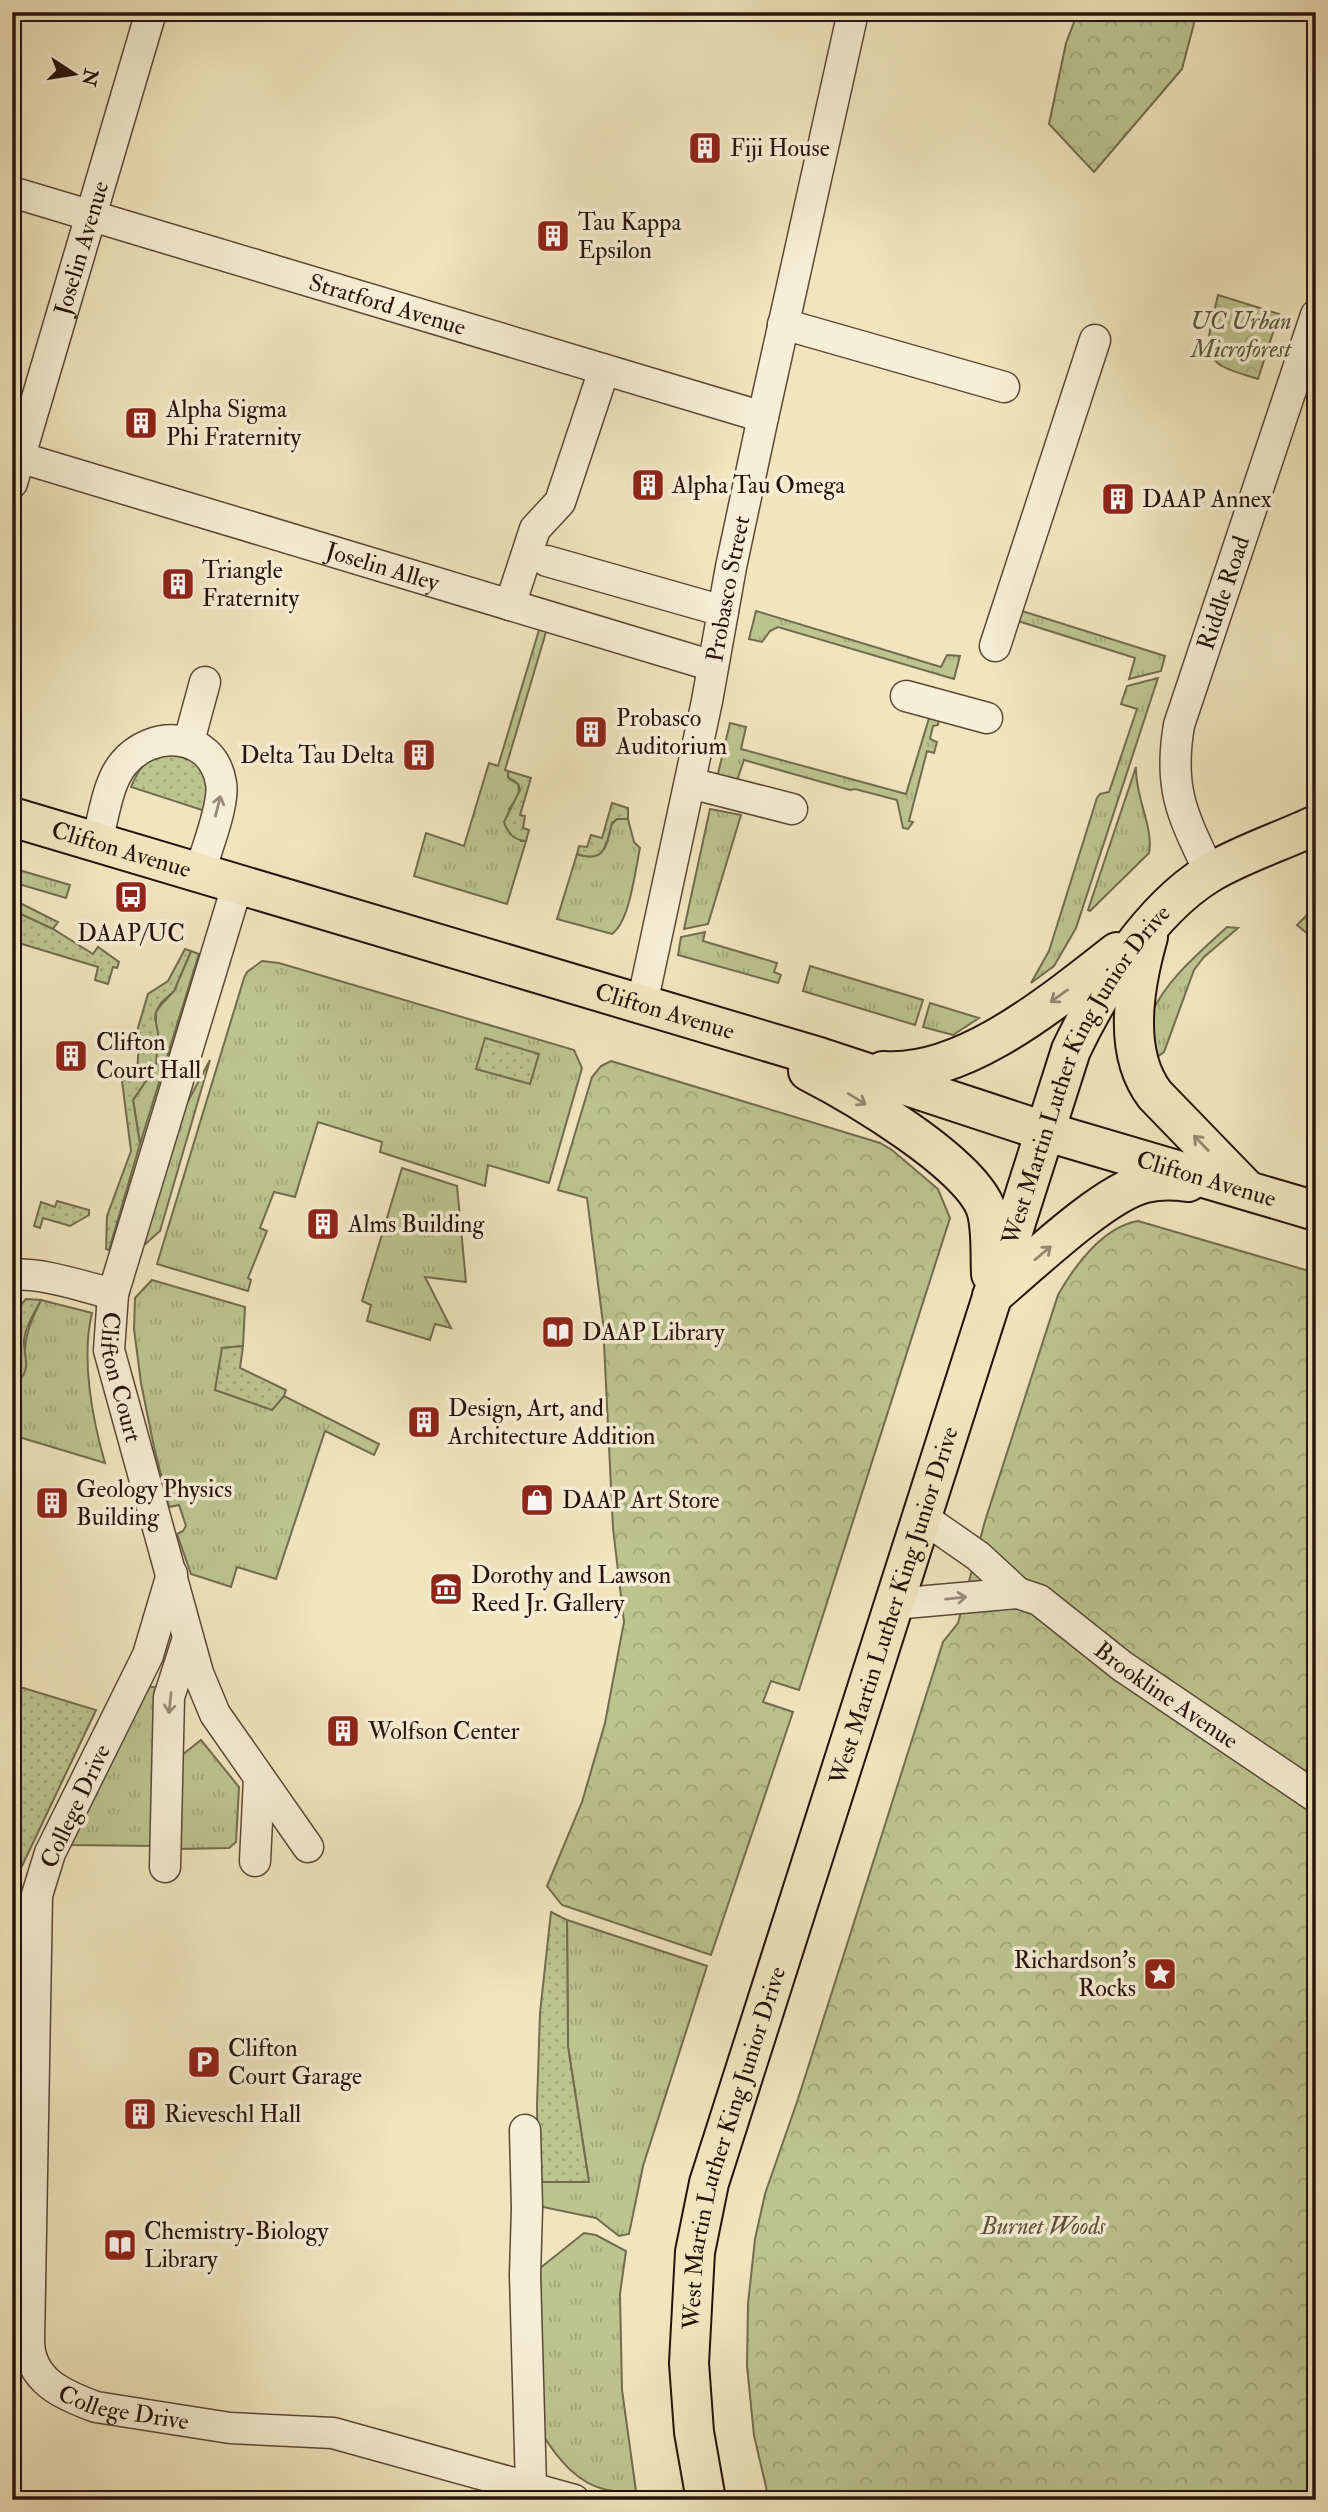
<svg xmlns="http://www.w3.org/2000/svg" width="1328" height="2512" viewBox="0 0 1328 2512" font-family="'IM FELL Double Pica',serif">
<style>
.grass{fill:url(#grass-tufts);stroke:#726c4e;stroke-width:2}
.forest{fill:url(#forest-crowns);stroke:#726c4e;stroke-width:2}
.garden{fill:url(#garden-dots);stroke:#726c4e;stroke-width:2}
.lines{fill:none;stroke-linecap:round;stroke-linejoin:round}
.minor-casing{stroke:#5a4838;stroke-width:33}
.major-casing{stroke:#27130c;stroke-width:42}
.minor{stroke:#f6eed5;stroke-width:30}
.major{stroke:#f1e5be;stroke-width:38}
.oneway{stroke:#998b7b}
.oneway2{stroke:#96866e}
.labels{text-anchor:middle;stroke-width:7;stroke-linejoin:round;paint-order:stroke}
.poi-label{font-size:24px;fill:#27130c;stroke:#f6eed5;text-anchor:start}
.street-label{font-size:24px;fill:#27130c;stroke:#f6eed5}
.park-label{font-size:24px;font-style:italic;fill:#5b513a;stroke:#f6eed5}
</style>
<defs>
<pattern id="grass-tufts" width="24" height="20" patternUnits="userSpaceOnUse" patternTransform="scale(1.75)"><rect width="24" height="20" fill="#bcc490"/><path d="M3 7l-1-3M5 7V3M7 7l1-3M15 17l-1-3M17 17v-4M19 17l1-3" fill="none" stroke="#a2a87b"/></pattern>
<pattern id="forest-crowns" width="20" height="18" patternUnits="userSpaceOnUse" patternTransform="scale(1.75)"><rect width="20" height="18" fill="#bcc490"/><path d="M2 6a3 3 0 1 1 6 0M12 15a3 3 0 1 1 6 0" fill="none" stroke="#a2a87b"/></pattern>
<pattern id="garden-dots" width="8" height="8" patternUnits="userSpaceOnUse" patternTransform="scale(1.75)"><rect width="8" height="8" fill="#bcc490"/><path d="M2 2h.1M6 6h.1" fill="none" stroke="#a2a87b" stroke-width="1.8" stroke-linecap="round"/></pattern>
</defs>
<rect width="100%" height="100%" fill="#f1e5be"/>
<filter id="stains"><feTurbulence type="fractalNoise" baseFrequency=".00286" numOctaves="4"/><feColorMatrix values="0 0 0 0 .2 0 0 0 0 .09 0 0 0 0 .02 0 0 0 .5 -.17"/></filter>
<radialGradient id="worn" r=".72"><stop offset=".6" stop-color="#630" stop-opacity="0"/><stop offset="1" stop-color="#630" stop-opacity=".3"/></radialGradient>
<path class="grass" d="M756 611 941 667 947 655 960 656 954 679 778 627 770 631 762 642 749 639Z
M1022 611 1165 656 1161 671 1129 679 1135 658 1018 621Z
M542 620 549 622 505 770 508 771 510 779 518 784C521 795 516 800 509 809L521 841H526L507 904 414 876 426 833 464 846 489 763 498 766Z
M1158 678 1076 928 1054 966 1031 983 1049 951 1097 798 1100 794 1109 792 1137 709 1121 704 1127 686Z
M930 715 939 718 938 725 933 726 930 739 937 742 934 753 927 751 909 821 913 822 908 829 903 828 897 800 855 789 850 790 744 760 735 786 716 782 730 723 746 727 741 749 906 794Z
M1136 767C1135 797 1154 828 1149 853L1090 911 1088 910Z
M710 809 741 815 708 924 684 929Z
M617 819H628L634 842 640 848C635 871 630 921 612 934L557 919 577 854C602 863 608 847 611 825Z
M12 868 70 885 66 898 12 882Z
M12 899 58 922 52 930 12 910Z
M1227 927 1238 928 1204 957 1194 970 1164 1052 1157 1057 1144 1052C1146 1040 1146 1025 1151 1014 1167 979 1199 953 1227 927Z
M705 932 703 941 777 963 774 972 781 975 778 983 678 955 681 937Z
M191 951 199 954 140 1144 133 1100 156 1066V1012L159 1007 174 991Z
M262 961 279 963 574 1050 582 1068 549 1183 488 1165 485 1186 380 1152 382 1142 318 1122 295 1197 274 1192 260 1228 267 1231 248 1278 251 1280 248 1291 157 1264 244 978 247 972Z
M810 966 923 1000 915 1025 803 991Z
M930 1003 979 1018 953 1035 923 1027Z
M210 1060 160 1231 141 1248 178 1120Z
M402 1168 457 1186 466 1282 425 1277 451 1328 435 1324 430 1340 367 1321 371 1305 362 1301Z
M152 1280 245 1307 243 1346 222 1348 272 1410 284 1396 379 1444 374 1455 325 1431 276 1579 237 1567 231 1587 191 1574 177 1534 183 1531 186 1526 179 1505 169 1507 154 1447 141 1383 134 1329 135 1298Z
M41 1300 92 1313C81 1358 92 1418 105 1463L12 1435V1386L24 1374C24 1341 26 1330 41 1300Z
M148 1686 158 1688 157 1846 68 1845Z
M201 1740 239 1787 236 1842 229 1848 178 1849 182 1755Z
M567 1920 707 1966 643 2166 629 2234 619 2236 596 2218 538 2206V2182H589L568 2047Z
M584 2233 596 2235 626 2251 620 2294 622 2390 636 2491C627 2491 616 2492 607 2490 578 2484 559 2460 544 2437L539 2269Z"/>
<path class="forest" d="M1078 12H1197L1182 69 1094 172 1049 124 1066 43Z
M1218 295 1279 314 1258 379C1247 375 1232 372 1222 366 1198 353 1214 315 1218 295Z
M1316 906V941L1297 925Z
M611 1061 880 1143 892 1150 938 1189 950 1218 799 1690 771 1681 763 1702 793 1712 711 1955 562 1905 547 1886 582 1802 605 1723 624 1622 613 1528 603 1323 587 1198 558 1190 592 1077 601 1066Z
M1138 1221 1316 1273V2500H769L754 2435 747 2366 748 2304 755 2239 765 2194 798 2099 943 1642 958 1623 985 1521 1058 1295C1075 1265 1103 1227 1138 1221Z"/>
<path class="garden" d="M164 751 195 760 210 779 208 812 131 787C138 769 146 760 164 751Z
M508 771 531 778 520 815 525 816 523 828 529 830 526 841C514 840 508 834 504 822L520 790 518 784 508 777Z
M612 803 628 808V819H617L612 823C606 844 606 864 577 854L579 846 587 847 591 835 602 838Z
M12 910 53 929 93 954 98 947 119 962 117 968 113 967 108 984 95 980 98 967 12 941Z
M185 949 191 951 174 991 161 1003 156 1012 155 1018 158 1033 156 1066 133 1100 140 1144 109 1250 106 1249 107 1216 131 1151 122 1081 137 1070 140 1033 137 1031 148 994 168 981Z
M485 1038 539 1054 530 1084 476 1069Z
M57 1201 89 1210V1215L70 1226 43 1218 40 1228 34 1226 41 1202 55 1207Z
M26 1299 41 1300C35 1312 25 1327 24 1341 24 1362 34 1370 12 1386 12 1376 22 1371 21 1360 21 1354 17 1350 14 1345 6 1329 15 1311 26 1299Z
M243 1346 240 1368 286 1390 284 1396 272 1410 215 1390 222 1348Z
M20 1687 96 1710 22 1866 12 1863V1789Z
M551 1912 567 1920 568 2047 589 2182H538L537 2105 540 2013Z"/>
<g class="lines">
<defs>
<g id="minor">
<path id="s1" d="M12 192 763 417"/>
<path d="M783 324 1004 387"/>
<path id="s2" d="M12 455 713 666"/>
<path id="s3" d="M12 483 151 12"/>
<path d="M547 561 723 611"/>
<path d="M510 605 535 529 560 502 604 370"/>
<path d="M995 646 1095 340"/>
<path d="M906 696 987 718"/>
<path d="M189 741 205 682"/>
<path d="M690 783 792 809"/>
<path d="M97 840C104 817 107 784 123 764 152 728 213 732 221 783 225 804 206 850 200 872"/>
<path id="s4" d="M1210 873C1183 816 1168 790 1179 725L1316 315"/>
<path id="s5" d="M238 883 113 1294 109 1350 198 1673 215 1714 308 1847"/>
<path id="s6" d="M642 1004 707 701 731 567 763 417 853 12"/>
<path d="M12 1275C41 1272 84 1287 113 1294"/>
<path id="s7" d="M922 1517 978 1556 1018 1593 1039 1600 1122 1666 1316 1797"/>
<path id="s8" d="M172 1574 148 1655 50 1853 37 1895 29 2342C30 2381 63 2395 96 2407L230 2428 333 2433 574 2500"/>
<path d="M894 1604 1018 1593"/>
<path d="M255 1861 259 1779"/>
<path d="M165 1867 169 1697 188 1638"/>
<path d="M525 2130 527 2208 525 2275 531 2487"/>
</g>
<g id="major">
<path id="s9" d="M12 817 819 1057 1044 1131 1316 1211"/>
<path d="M1148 937C1134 986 1122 1052 1155 1095L1247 1190"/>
<path d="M808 1071C853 1094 969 1162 986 1209 992 1228 990 1254 991 1274"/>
<path d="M883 1071C965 1077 1055 1000 1117 952"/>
<path d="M992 1296C1028 1266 1103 1193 1145 1183 1158 1180 1175 1180 1188 1182"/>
<path id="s10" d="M706 2500 694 2432 689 2363 695 2252 709 2183 1071 1050C1100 989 1150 910 1208 874 1239 855 1282 841 1316 825"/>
</g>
</defs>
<use href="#minor" class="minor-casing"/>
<use href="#major" class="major-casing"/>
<use href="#minor" class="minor"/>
<use href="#major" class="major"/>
</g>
<defs><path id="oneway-shaft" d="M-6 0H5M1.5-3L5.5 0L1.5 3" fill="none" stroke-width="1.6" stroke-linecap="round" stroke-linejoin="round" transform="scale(1.75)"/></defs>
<g class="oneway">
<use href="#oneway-shaft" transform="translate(218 806) rotate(-76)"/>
<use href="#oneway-shaft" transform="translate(956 1598) rotate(-6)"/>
<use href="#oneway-shaft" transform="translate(170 1703) rotate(96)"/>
</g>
<g class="oneway2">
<use href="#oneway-shaft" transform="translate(1059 996) rotate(144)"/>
<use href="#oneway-shaft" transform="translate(857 1099) rotate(32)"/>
<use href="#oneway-shaft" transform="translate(1201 1143) rotate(-134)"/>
<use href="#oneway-shaft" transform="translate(1043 1253) rotate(-40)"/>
</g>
<defs>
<symbol id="building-square" viewBox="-11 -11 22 22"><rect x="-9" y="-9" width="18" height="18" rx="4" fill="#8f2418" stroke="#f6eed5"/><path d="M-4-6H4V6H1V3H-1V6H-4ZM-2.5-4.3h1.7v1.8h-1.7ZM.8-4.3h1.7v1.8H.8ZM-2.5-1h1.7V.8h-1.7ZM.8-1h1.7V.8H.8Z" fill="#fff"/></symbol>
<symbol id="bus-square" viewBox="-11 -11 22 22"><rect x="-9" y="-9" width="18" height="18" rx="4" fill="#8f2418" stroke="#f6eed5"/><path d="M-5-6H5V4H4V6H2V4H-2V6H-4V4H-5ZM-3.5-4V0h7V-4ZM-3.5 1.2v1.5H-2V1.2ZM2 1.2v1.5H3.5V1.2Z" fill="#fff"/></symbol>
<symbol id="library-square" viewBox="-11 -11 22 22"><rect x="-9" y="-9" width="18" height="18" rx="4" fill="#8f2418" stroke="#f6eed5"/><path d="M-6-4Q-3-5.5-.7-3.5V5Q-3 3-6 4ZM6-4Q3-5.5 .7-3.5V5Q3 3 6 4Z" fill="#fff"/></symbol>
<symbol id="shop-square" viewBox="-11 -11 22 22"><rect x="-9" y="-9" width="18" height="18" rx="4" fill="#8f2418" stroke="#f6eed5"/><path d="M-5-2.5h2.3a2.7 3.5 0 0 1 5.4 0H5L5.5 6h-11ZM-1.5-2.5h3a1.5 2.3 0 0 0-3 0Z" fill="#fff"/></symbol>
<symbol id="museum-square" viewBox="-11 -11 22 22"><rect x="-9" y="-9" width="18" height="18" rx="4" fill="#8f2418" stroke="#f6eed5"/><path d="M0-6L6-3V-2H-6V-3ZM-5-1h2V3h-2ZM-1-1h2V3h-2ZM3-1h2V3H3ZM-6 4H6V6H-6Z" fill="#fff"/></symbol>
<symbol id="sight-square" viewBox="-11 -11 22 22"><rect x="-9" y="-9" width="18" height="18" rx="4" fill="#8f2418" stroke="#f6eed5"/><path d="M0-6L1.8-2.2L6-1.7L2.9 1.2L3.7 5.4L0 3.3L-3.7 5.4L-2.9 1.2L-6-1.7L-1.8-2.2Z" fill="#fff"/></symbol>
<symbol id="parking-square" viewBox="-11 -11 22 22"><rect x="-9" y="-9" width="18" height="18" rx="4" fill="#8f2418" stroke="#f6eed5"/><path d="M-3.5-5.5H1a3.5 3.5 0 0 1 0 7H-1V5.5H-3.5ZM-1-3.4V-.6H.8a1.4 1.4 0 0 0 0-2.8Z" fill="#fff"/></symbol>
</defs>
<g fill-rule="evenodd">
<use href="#building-square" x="686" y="129" width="38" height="38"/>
<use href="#building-square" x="534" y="217" width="38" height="38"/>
<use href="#building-square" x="122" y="404" width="38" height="38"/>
<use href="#building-square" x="629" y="466" width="38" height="38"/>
<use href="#building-square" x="1099" y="480" width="38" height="38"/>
<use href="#building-square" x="159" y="565" width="38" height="38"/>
<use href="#building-square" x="572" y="713" width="38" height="38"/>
<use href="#building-square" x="400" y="736" width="38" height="38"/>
<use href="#bus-square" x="112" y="878" width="38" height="38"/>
<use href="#building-square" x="52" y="1037" width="38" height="38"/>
<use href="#building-square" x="304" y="1205" width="38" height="38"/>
<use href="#library-square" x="539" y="1313" width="38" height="38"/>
<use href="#building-square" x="405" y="1403" width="38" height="38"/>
<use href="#shop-square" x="518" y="1481" width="38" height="38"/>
<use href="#building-square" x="33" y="1484" width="38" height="38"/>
<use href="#museum-square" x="427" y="1570" width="38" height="38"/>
<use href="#building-square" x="324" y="1712" width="38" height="38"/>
<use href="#sight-square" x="1141" y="1955" width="38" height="38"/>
<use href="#parking-square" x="185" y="2043" width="38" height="38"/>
<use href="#building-square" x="121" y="2095" width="38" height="38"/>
<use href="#library-square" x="101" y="2226" width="38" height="38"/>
</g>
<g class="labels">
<g class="poi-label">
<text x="730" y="156">Fiji House</text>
<text x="578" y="230">Tau Kappa<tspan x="578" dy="28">Epsilon</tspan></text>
<text x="166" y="417">Alpha Sigma<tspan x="166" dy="28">Phi Fraternity</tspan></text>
<text x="672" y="493">Alpha Tau Omega</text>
<text x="1142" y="507">DAAP Annex</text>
<text x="202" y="578">Triangle<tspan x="202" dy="28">Fraternity</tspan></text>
<text x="616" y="726">Probasco<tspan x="616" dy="28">Auditorium</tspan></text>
<text x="394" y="763" text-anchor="end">Delta Tau Delta</text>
<text x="131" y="941" text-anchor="middle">DAAP/UC</text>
<text x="96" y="1050">Clifton<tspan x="96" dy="28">Court Hall</tspan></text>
<text x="348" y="1232">Alms Building</text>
<text x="582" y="1340">DAAP Library</text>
<text x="448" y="1416">Design, Art, and<tspan x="448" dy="28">Architecture Addition</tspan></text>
<text x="76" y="1497">Geology Physics<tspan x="76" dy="28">Building</tspan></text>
<text x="562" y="1508">DAAP Art Store</text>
<text x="471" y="1583">Dorothy and Lawson<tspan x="471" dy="28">Reed Jr. Gallery</tspan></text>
<text x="368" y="1739">Wolfson Center</text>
<text x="1136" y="1968" text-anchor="end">Richardson’s<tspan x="1136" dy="28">Rocks</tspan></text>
<text x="228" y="2056">Clifton<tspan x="228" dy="28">Court Garage</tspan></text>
<text x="164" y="2122">Rieveschl Hall</text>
<text x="144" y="2239">Chemistry-Biology<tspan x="144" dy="28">Library</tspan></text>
</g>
<g class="street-label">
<text dy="8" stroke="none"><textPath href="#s3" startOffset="245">Joselin Avenue</textPath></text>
<text dy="8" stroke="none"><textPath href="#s1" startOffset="392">Stratford Avenue</textPath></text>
<text dy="8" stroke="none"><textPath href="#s2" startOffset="387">Joselin Alley</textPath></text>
<text dy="8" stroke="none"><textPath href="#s6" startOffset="424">Probasco Street</textPath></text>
<text dy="8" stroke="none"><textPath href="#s4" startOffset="294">Riddle Road</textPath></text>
<text dy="8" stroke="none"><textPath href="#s9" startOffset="114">Clifton Avenue</textPath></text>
<text dy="8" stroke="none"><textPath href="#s9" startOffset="681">Clifton Avenue</textPath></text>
<text dy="8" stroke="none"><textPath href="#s10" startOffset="1493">West Martin Luther King Junior Drive</textPath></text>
<text dy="8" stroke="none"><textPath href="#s9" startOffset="1248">Clifton Avenue</textPath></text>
<text dy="8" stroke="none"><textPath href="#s5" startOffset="514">Clifton Court</textPath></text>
<text dy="8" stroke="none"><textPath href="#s10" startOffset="926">West Martin Luther King Junior Drive</textPath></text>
<text dy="8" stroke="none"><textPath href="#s7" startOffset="304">Brookline Avenue</textPath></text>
<text transform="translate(75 1806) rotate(-65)" y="8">College Drive</text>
<text dy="8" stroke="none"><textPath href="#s10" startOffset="359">West Martin Luther King Junior Drive</textPath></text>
<text dy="8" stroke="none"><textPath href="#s8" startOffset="924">College Drive</textPath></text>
</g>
<g class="park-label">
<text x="1241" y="329">UC Urban<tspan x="1241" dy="28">Microforest</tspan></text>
<text x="1043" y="2234">Burnet Woods</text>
</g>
</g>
<rect width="1328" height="2512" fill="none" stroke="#f1e5be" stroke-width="42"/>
<rect x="14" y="14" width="1300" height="2484" fill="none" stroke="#27130c" stroke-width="3.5"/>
<rect x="21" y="21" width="1286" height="2470" fill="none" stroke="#27130c" stroke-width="2"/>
<g transform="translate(74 74) rotate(102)" stroke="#f6eed5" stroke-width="5" paint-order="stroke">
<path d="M0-5L12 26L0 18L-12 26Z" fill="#27130c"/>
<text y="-10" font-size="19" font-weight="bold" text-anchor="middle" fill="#27130c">N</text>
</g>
<rect width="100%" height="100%" filter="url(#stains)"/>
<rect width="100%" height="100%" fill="url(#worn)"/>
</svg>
